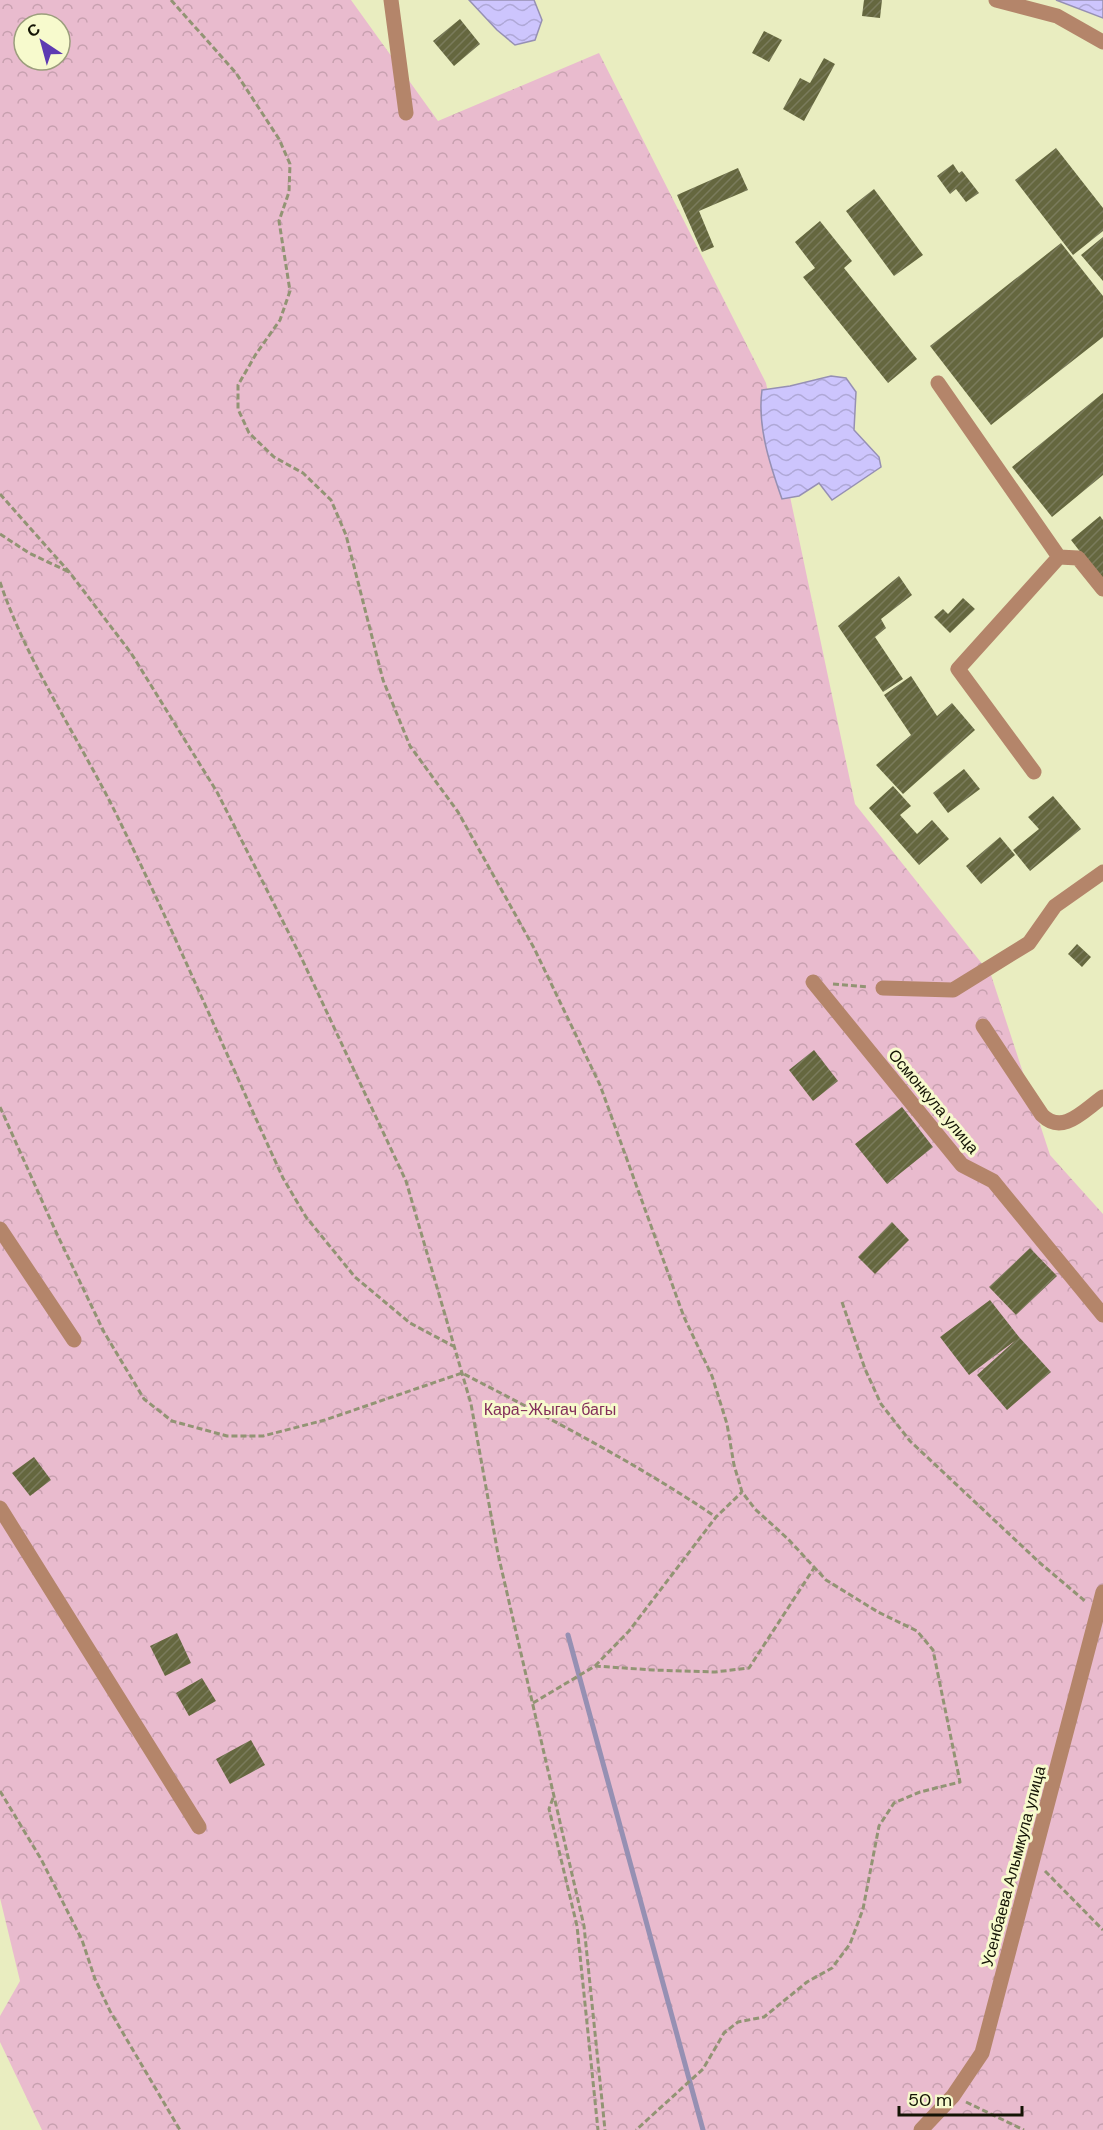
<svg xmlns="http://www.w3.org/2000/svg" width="1103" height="2130" viewBox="0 0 1103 2130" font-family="'DM Sans',sans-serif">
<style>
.forest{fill:url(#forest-crowns);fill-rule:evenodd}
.water{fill:url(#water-waves);stroke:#9690b3;stroke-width:1.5}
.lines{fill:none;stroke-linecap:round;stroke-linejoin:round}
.stream{stroke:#9690b3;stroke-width:5}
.building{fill:url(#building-hatch)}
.path{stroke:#929474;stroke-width:3;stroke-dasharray:6 3;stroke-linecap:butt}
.minor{stroke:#b4856a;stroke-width:15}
.labels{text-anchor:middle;stroke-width:6;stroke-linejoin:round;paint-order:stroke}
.street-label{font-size:16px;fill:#141405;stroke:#f7facd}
.park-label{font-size:16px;fill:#832e5a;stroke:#f7facd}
</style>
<defs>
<pattern id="forest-crowns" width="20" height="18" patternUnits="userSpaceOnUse" patternTransform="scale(1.5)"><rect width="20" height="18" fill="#e9bbce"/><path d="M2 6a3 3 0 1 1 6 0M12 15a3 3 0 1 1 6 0" fill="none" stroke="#c7a0af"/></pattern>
<pattern id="water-waves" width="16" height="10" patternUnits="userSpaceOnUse" patternTransform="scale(1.5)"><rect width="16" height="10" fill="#cdc5fd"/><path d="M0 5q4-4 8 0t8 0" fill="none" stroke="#afa8d7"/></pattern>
<pattern id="building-hatch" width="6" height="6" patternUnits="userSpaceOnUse" patternTransform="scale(1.5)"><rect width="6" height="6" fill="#65673f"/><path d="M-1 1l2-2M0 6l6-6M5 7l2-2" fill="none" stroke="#7a7b5c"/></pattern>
</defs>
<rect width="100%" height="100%" fill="#e9edc0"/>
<path class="forest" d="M0 0H351L438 121 599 53 766 383 855 804 991 975 1050 1155 1103 1214V2130H42L0 2042V2016L20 1981 0 1898ZM24 24H60V60H24Z"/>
<path class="water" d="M469 0H534L542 20 535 40 515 45 497 30Z
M1056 0H1103V18Z
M831 376 846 378 856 392 854 430 879 457 881 467 832 500 819 483 799 496 782 499C770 465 757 426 762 390L790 386Z"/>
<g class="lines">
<path class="stream" d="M568 1635 703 2130"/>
</g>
<path class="building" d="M864 0H882L880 18 862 16Z
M460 19 480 44 454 66 433 41Z
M764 31 782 40 769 62 752 53Z
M824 58 835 64 804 121 783 109 800 78 810 83Z
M1056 148 1103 208V231L1073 255 1015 180Z
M953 164 959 173 962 171 979 193 966 202 956 189 950 194 937 176Z
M738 168 748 190 699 211 714 247 702 252 677 195Z
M874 189 923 255 894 276 846 211Z
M820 221 852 261 844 268 917 359 888 383 803 277 815 268 795 242Z
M1103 237V281L1081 255Z
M1061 243 1103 296V337L991 425 930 346Z
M1103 393V475L1052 517 1012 467Z
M1100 516 1103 520V581L1071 540Z
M899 576 912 595 881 619 886 628 875 637 903 679 883 692 838 626Z
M963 598 975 609 950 633 934 617 943 609 948 614Z
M911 676 937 716 952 703 975 730 903 794 876 765 911 735 884 695Z
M964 769 980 789 948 813 933 793Z
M893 786 911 806 900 815 917 834 932 820 949 839 919 865 869 808Z
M1053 796 1081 829 1030 871 1013 850 1039 829 1028 817Z
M1000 837 1015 855 981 884 966 866Z
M1077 944 1091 957 1082 967 1068 954Z
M814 1050 838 1081 813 1101 789 1070Z
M902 1107 933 1147 887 1184 855 1144Z
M892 1222 909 1240 875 1274 858 1257Z
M1030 1248 1057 1276 1016 1315 989 1287Z
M990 1300 1019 1337 1051 1372 1007 1410 977 1375 1016 1340 969 1375 940 1337Z
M34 1457 51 1480 30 1496 12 1473Z
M177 1633 191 1663 165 1676 150 1646Z
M202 1678 216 1701 189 1716 176 1693Z
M251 1740 265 1765 230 1784 216 1759Z"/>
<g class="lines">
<path class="path" d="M171 0 236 73 279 139 290 164 289 192 279 221 290 291 280 320 256 354 238 385V409L249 433 274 457 303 473 331 500 346 535 383 680 410 746 458 812 534 948 600 1085 684 1317 712 1376 727 1424 734 1465 742 1492 755 1509 788 1539 826 1580 878 1612 917 1631 933 1650 960 1782 920 1792 894 1803 879 1826 863 1909 850 1944 832 1968 807 1982 764 2017 738 2022 724 2033 703 2069 636 2130
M0 494 70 573 131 653 217 792 301 957 406 1181 471 1404 498 1554 584 1926 605 2130
M0 534 29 553 69 572
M0 582C29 668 83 744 122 826 179 942 229 1061 283 1178L306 1217 355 1277 410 1323 455 1347
M833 984 868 987
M0 1107 56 1232 104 1332 144 1399 172 1421 227 1436H263L325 1420 462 1373C549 1418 636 1463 716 1517
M842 1302 865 1369 881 1404 910 1441 1040 1563 1085 1601
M595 1666 629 1631 716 1517 742 1492
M533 1703 595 1666 653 1670 715 1672 749 1668 814 1568
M0 1791 41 1859 82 1940 95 1979 110 2011 180 2130
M553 1798 549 1809 577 1926 598 2130
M1045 1871 1103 1930
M966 2102 1024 2130"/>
<path class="minor" d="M391 0 406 113
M996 0 1057 16 1103 42
M938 383 1059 557 958 669 1034 772
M1059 557 1078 558 1103 589
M813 982 962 1165 993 1181 1103 1315
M883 988 953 990 1029 943 1055 906 1103 872
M983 1026 1042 1115C1063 1136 1084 1110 1103 1097
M0 1229 74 1340
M0 1508 199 1827
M921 2130 953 2096 982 2053 1103 1592"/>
</g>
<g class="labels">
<g class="street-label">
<text transform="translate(934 1101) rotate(50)" y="6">Осмонкула улица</text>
<text transform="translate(1013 1866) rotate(-75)" y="6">Усенбаева Алымкула улица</text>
</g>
<g class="park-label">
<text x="550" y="1415">Кара-Жыгач багы</text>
</g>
</g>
<g transform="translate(42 42) rotate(324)"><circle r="28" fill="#f7facd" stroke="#9c9e7d" stroke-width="1.5"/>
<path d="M0-4.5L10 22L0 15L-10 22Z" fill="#5d3ab2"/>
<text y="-9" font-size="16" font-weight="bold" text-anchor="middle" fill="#141405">С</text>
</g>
<path d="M899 2106v9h123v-9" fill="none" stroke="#141405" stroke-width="3"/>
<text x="908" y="2106" font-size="18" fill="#141405" stroke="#f7facd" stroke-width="4.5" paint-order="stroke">50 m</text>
</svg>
